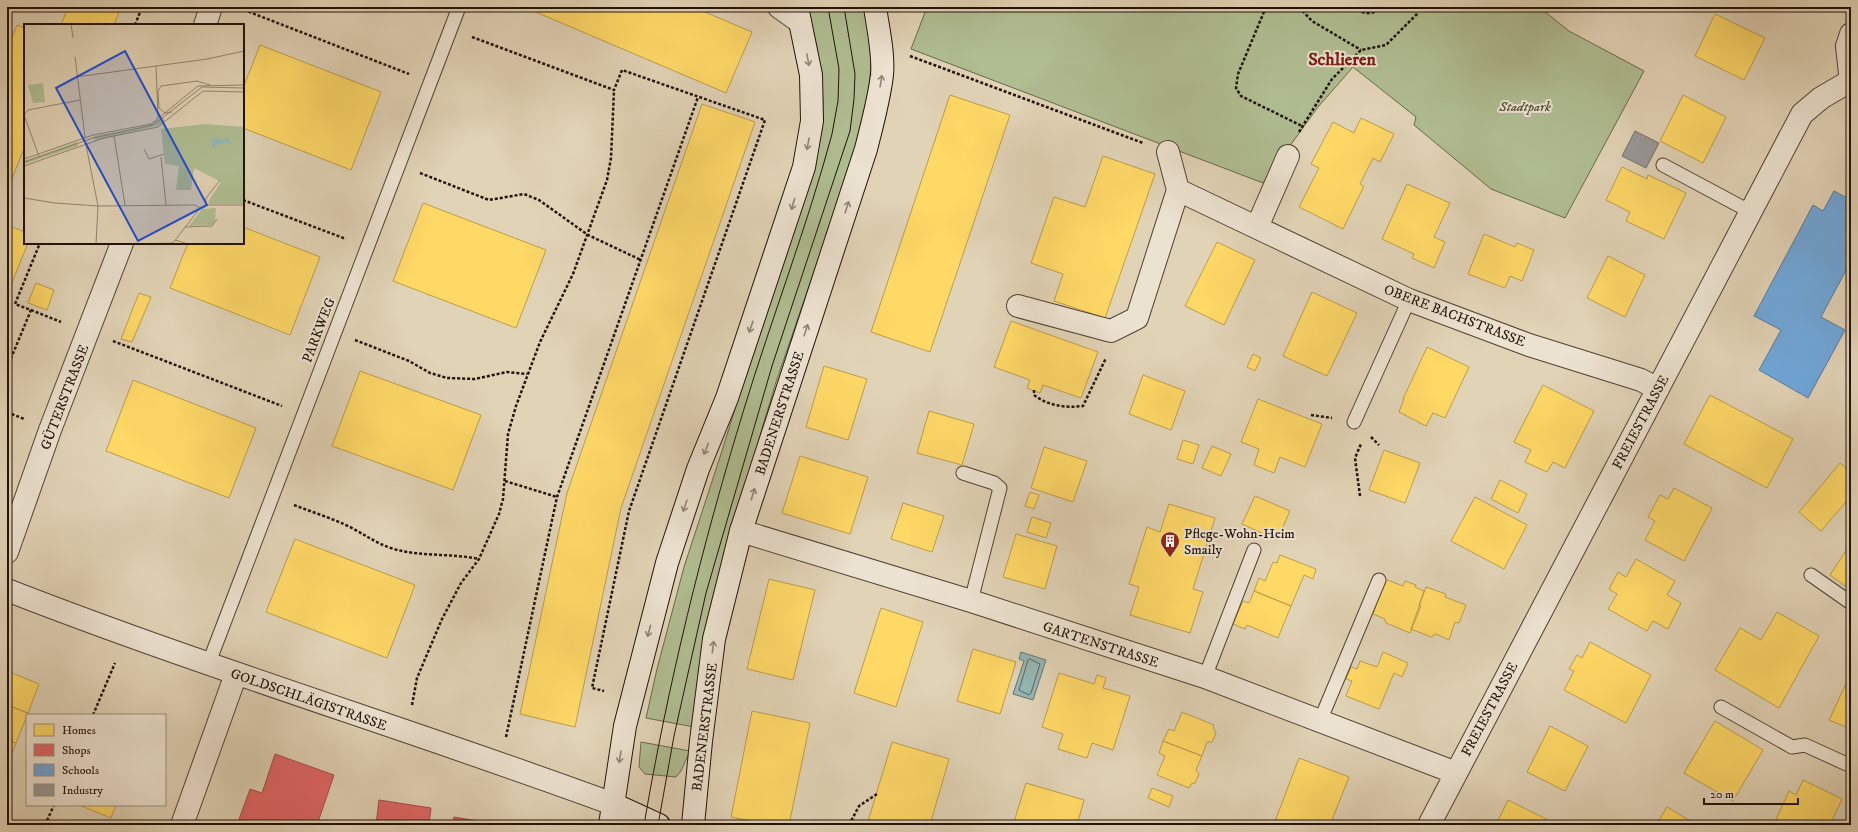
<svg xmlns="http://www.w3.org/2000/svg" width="1858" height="832" viewBox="0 0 1858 832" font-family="'IM FELL DW Pica',serif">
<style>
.green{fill:#afbd91;stroke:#68684c}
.water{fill:#95b7b4;stroke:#67756f}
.homes{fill:#ffd966;stroke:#bc9d4a}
.shops{fill:#e06666;stroke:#a74d4a}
.schools{fill:#6fa8dc;stroke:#587b9c}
.industry{fill:#999;stroke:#75706e}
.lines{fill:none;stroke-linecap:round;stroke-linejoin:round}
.shore{stroke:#5b645e;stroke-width:1}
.lane-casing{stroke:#514234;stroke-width:15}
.street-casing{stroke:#514234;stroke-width:24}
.secondary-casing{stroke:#211208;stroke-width:24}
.path{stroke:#211208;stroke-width:2.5;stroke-dasharray:3 2;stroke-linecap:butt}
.lane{stroke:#ece2d0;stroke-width:13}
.street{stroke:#ece2d0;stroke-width:22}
.secondary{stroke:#ece2d0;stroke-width:22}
.tram{stroke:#211208;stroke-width:1}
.oneway{stroke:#918476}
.labels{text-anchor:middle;stroke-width:4;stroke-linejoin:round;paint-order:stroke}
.park-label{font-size:14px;font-style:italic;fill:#534e38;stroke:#ece2d0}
.street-label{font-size:14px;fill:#211208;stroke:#ece2d0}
.poi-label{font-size:14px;fill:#211208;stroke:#ece2d0;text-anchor:start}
.district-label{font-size:18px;font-weight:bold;fill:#7a1f14;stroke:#ece2d0}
.inset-road{fill:none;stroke:#948670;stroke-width:1}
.view{fill:#1d4ed8;fill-opacity:0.15;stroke:#1d4ed8;stroke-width:2}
.inset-edge{fill:none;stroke:#211208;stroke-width:2}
</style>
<rect width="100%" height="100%" fill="#e1d3b6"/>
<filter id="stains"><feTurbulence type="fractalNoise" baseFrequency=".005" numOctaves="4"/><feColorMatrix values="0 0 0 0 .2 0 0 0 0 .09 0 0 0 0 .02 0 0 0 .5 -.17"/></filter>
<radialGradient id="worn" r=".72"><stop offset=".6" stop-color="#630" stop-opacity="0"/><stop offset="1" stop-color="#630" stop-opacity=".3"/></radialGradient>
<path class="green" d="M806 7H867L871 64 868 102 859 141 776 382 749 472 694 727 646 718 657 669 684 567 721 454 822 129 823 100 820 69Z
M927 7H1539L1569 31 1644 71 1565 218 1491 189 1414 125 1416 117 1353 67 1318 107 1263 183 911 49Z
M641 742 690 751 681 771 676 777 645 774 639 767Z"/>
<path class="water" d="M1021 652 1046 660 1033 700 1013 694 1024 661 1019 659Z"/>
<path class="homes" d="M68 7H121L114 25H61Z
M524 7H693L752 32 726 93Z
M1715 14 1765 38 1744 80 1695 56Z
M17 25 25 28V146L7 191V51Z
M260 45 381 92 351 170 243 128V88Z
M950 95 1010 115 930 352 871 332Z
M1683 95 1726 117 1703 163 1660 141Z
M702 104 755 122 621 508 575 727 520 714 567 493Z
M1361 118 1394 134 1380 162 1373 158 1360 184 1364 186 1343 229 1299 207 1319 168 1311 164 1333 122 1354 133Z
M1103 156 1155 174 1105 318 1054 301 1063 274 1031 263 1054 197 1085 207Z
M1622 167 1647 179 1648 175 1686 193 1664 239 1626 221 1630 212 1606 200Z
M1407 184 1450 203 1434 237 1445 242 1434 268 1412 258 1414 254 1382 239Z
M423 203 546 250 516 328 393 281Z
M7 225 25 232V243H28L7 295Z
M243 227 320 257 290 335 170 288 188 243H243Z
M1484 234 1515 247 1517 243 1534 250 1522 281 1510 276 1505 288 1468 274Z
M1217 242 1255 260 1224 325 1185 306Z
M1608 256 1645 275 1625 317 1587 298Z
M36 283 54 290 47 310 28 303Z
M1312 292 1357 313 1327 376 1283 356Z
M139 293 151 297 132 342 121 339Z
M1011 321 1098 352 1081 398 1043 385 1040 393 1027 388 1030 380 994 367Z
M1427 347 1469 367 1445 418 1433 413 1426 426 1399 412 1404 399H1403Z
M1253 354 1261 358 1255 371 1247 367Z
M824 366 867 379 848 440 806 427Z
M360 371 481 415 453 490 332 446Z
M1143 375 1185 391 1171 430 1129 414Z
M133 380 256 428 229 498 106 451Z
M1543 385 1594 411 1565 468 1553 462 1547 472 1525 462 1531 450 1514 442Z
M1710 395 1793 439 1767 488 1684 444Z
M1258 399 1322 424 1305 467 1280 457 1274 473 1254 465 1259 449 1241 442Z
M929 411 974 424 962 465 917 453Z
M1183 440 1199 445 1193 464 1177 459Z
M1212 446 1231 454 1221 476 1202 468Z
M1044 447 1087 461 1073 502 1031 488Z
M1384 450 1420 463 1405 503 1369 490Z
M800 456 868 477 850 534 782 513Z
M1840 463 1851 472V496L1821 531 1799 512Z
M1500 480 1527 494 1518 513 1491 499Z
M1674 488 1712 508 1684 561 1645 540 1655 521 1648 517 1660 495 1668 499Z
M1030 492 1039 495 1034 509 1025 506Z
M1255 496 1290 511 1277 540 1242 524Z
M1475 497 1527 525 1504 569 1451 541Z
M903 503 944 516 932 552 891 539Z
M1169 504 1215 518 1193 589 1203 592 1190 633 1130 615 1139 587 1129 584 1147 527 1160 532Z
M1032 517 1051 523 1046 538 1027 532Z
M1016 534 1057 546 1045 589 1003 577Z
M295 539 415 585 387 658 266 612Z
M1851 543V590L1830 575Z
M1280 555 1316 569 1313 579 1304 575 1291 606 1254 591 1259 578 1265 581 1273 562 1277 563Z
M1636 559 1675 581 1667 595 1681 603 1668 629 1653 621 1647 631 1608 609 1617 594 1609 589 1618 572 1626 577Z
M1382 578 1403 586 1405 581 1416 585 1415 587 1424 591 1419 605 1421 606 1410 633 1386 623 1385 619 1373 614 1379 596Z
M769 579 815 590 793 680 747 669Z
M1426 587 1446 594 1445 597 1466 605 1459 623 1455 622 1449 640 1436 634 1431 637 1411 629Z
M1254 591 1291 606 1278 638 1247 625 1245 629 1233 624 1243 601 1249 603Z
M881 608 923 622 896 707 854 693Z
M1777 612 1819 636 1779 708 1715 670 1740 628 1761 640Z
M1590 642 1651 675 1626 723 1564 690 1574 671 1569 669 1577 655 1582 658Z
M973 649 1016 662 1000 714 957 701Z
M1383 652 1408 663 1402 677 1394 673 1379 709 1346 696 1352 681 1346 679 1351 667 1357 669 1360 661 1377 667Z
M7 671 39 684 28 713 7 705Z
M1059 673 1094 684 1097 675 1106 678 1103 688 1130 696 1113 750 1092 743 1087 758 1058 749 1063 734 1042 727Z
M1851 673V729L1829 720Z
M7 705 28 713 16 743 7 740Z
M752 711 810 723 789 825H773L731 817Z
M1182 712 1214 725 1213 728 1216 733 1212 742H1207L1202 756 1163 741 1169 729 1174 731Z
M1715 721 1763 750 1733 801 1684 773Z
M1550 726 1588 746 1565 791 1527 772Z
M7 740 16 743 7 766Z
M1163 741 1202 756 1196 770 1199 774 1195 783 1191 784 1189 788 1157 775 1165 756 1159 753Z
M892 742 949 759 930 825H867Z
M1299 758 1349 777 1330 825 1274 824Z
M1803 780 1842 799 1830 825H1777L1774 824 1789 791 1796 795Z
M1026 783 1084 800 1077 825H1013Z
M1152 788 1173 796 1169 807 1148 798Z
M1508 800 1548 820 1545 825H1496Z
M79 805H116L111 818Z
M1667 807 1697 825H1656Z"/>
<path class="shops" d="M275 754 334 775 317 825H237L250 789 262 793Z
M379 800 431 808 429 825H376Z
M454 817 490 823 496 825H452Z"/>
<path class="schools" d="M1834 191 1851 200V261L1821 317 1845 330 1808 398 1759 370 1781 330 1754 316 1813 205 1823 211Z"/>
<path class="industry" d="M1635 131 1659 143 1646 168 1622 156Z"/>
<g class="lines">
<path class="shore" d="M1030 659 1040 664 1031 693 1029 695 1019 690 1028 660Z"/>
<defs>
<path id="lane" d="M1663 165 1751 212
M1354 422 1409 300
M963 473 994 483 1000 488 971 601
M1811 575 1851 603
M208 665 459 7
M1205 677 1254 550
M1721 707 1792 747 1805 745 1851 766
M1320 721 1379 580"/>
<path id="street" d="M779 7 800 22
M205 25 211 7
M1851 34 1847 46 1851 83
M1178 190 1409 300 1529 345 1641 380 1658 389
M1257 227 1288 156
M1018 306 1111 331 1137 318 1178 190 1168 152
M741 531 971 601 1205 677 1456 773
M7 552 50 430 122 243
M7 590C207 668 412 730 613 804
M182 825 236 674
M1429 825 1802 114 1821 98 1850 81"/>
<path id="secondary" d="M613 804 659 825
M610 825 625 726 667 563 698 469 727 398 804 167 812 121 811 75 797 7
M693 825 701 741 714 639 741 531 866 149C872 125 879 100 882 75 884 53 878 29 875 7"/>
</defs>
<use href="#lane" class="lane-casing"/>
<use href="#street" class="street-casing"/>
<use href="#secondary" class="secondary-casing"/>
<path class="path" d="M1266 7 1238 74 1236 88 1241 96 1302 126
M1299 7 1312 21 1361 50
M1353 7C1361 13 1373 17 1380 7
M239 8 409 74
M135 25 142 7
M472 37 614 90 622 70 765 120 629 511 592 688 604 691
M910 56 1143 143
M1299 132 1332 79 1361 50 1386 45 1417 14 1419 7
M420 173 489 200 524 194 539 200 588 235 641 260
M243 200 346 239
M31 310 61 322
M355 340 409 361 430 373 447 378 475 379 507 372 527 374
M113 341 282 406
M7 368 31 310 15 304 40 243
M1034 390V395C1049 406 1065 408 1083 406L1106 358
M7 412 24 419
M1311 415 1332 418
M1371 437 1379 445
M505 481 557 497
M1360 496 1355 458 1361 444
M294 505C312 512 331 518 348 526 364 534 377 544 394 549 422 557 451 553 479 559
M412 705 417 678 442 619 461 583 479 559 499 514 503 499 508 434 516 406 540 342 573 274 607 180 611 158 614 90
M93 715 115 663
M506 737 557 497 698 97
M45 825 54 805
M849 825 859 806 877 794"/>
<use href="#lane" class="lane"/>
<use href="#street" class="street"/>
<use href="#secondary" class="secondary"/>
<path class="tram" d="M644 825C668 684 702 546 744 409 772 317 807 227 832 134L838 101 839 69 828 7
M658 825 674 736 706 593 772 366 850 131 854 99 855 74 844 7"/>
</g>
<defs><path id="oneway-shaft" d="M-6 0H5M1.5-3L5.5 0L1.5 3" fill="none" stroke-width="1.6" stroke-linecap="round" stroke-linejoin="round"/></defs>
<g class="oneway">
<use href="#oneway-shaft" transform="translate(808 60) rotate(79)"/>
<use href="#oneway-shaft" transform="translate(881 81) rotate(-81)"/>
<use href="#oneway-shaft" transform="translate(808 144) rotate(100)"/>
<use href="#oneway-shaft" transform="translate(793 204) rotate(107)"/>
<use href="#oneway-shaft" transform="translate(847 207) rotate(-72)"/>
<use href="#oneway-shaft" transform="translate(751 327) rotate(109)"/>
<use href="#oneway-shaft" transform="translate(806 330) rotate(-72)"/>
<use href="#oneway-shaft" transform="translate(706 449) rotate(112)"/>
<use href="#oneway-shaft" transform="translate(753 494) rotate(-73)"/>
<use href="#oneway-shaft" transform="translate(685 506) rotate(109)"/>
<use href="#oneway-shaft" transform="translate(649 631) rotate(105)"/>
<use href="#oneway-shaft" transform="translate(713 647) rotate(-83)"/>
<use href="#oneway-shaft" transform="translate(620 757) rotate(99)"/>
</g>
<defs>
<symbol id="building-pin" viewBox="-11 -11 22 30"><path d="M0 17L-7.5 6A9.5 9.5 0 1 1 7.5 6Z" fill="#8f2418" stroke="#ece2d0"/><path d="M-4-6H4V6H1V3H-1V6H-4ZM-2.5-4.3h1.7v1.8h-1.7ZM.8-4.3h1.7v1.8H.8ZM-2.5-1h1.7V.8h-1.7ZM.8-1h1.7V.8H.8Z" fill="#fff"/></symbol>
</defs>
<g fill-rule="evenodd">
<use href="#building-pin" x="1159" y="530" width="22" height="30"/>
</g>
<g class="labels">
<g class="park-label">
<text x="1525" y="111">Stadtpark</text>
</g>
<g class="street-label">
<text transform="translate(1455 315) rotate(21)" y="5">OBERE BACHSTRASSE</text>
<text transform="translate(318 330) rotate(-69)" y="5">PARKWEG</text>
<text transform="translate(64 397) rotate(-69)" y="5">GÜTERSTRASSE</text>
<text transform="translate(779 413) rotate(-72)" y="5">BADENERSTRASSE</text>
<text transform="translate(1640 422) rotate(-62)" y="5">FREIESTRASSE</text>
<text transform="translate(1101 644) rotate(18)" y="5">GARTENSTRASSE</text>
<text transform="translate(309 699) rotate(19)" y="5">GOLDSCHLÄGISTRASSE</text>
<text transform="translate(1489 709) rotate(-62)" y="5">FREIESTRASSE</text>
<text transform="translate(704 727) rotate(-83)" y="5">BADENERSTRASSE</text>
</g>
<g class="poi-label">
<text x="1184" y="538">Pflege-Wohn-Heim<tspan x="1184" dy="16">Smaily</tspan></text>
</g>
<g class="district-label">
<text x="1342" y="65">Schlieren</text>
</g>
</g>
<g transform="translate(24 24)">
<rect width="220" height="220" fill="#e1d3b6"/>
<path d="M19 59 21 78 9 79 4 61ZM138 93 141 97 136 101 71 117 70 112 124 102ZM181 100 220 103V180H186L184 178 197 158 170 144 167 166H152L155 142 141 140 137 105ZM53 118 54 122 0 140V137ZM192 184 191 197 188 201 165 202 178 185Z" fill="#afbd91"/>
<path d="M189 113 198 116 203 113 208 120 199 118 189 124 187 116Z" fill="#95b7b4"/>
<path class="inset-road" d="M47 0 49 14M51 33 61 113M132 42 134 94M52 53 183 35 220 27M148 88 141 89 135 84 134 67 137 62 173 57 186 61M90 112 101 181M62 121 74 182 72 220M120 125 125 135 140 130M15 132 0 91 4 86 56 76M137 133 142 181M0 135 69 111 127 100 174 62 220 61M0 138 69 114 129 101 178 63 220 64M0 142 80 114 134 103 179 67 220 68M0 174 31 179 74 182 171 181 176 184 182 181H220M182 181V174L196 156M161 203 188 202 193 195M151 216 164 220M108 220 149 219 176 184"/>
<path class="view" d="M101 27 183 181 114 217 32 64Z"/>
<rect width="220" height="220" class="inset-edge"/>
</g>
<rect width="1858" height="832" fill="none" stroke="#e1d3b6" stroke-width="24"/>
<rect x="8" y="8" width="1842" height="816" fill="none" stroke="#211208" stroke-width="2"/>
<rect x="12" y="12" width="1834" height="808" fill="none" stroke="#211208"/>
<rect x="26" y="714" width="140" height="92" fill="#ece2d0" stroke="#9b8f80"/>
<rect x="34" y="724" width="20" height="12" fill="#ffd966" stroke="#9b8f80"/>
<text x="62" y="734" font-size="12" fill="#211208">Homes</text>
<rect x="34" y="744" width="20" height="12" fill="#e06666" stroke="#9b8f80"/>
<text x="62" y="754" font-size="12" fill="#211208">Shops</text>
<rect x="34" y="764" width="20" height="12" fill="#6fa8dc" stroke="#9b8f80"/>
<text x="62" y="774" font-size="12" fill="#211208">Schools</text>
<rect x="34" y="784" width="20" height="12" fill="#999999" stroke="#9b8f80"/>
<text x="62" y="794" font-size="12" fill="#211208">Industry</text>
<path d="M1704 798v6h94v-6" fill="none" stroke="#211208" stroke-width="2"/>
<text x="1710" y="798" font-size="12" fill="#211208" stroke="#ece2d0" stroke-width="3" paint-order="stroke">20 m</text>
<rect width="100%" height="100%" filter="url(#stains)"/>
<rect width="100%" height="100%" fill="url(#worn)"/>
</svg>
